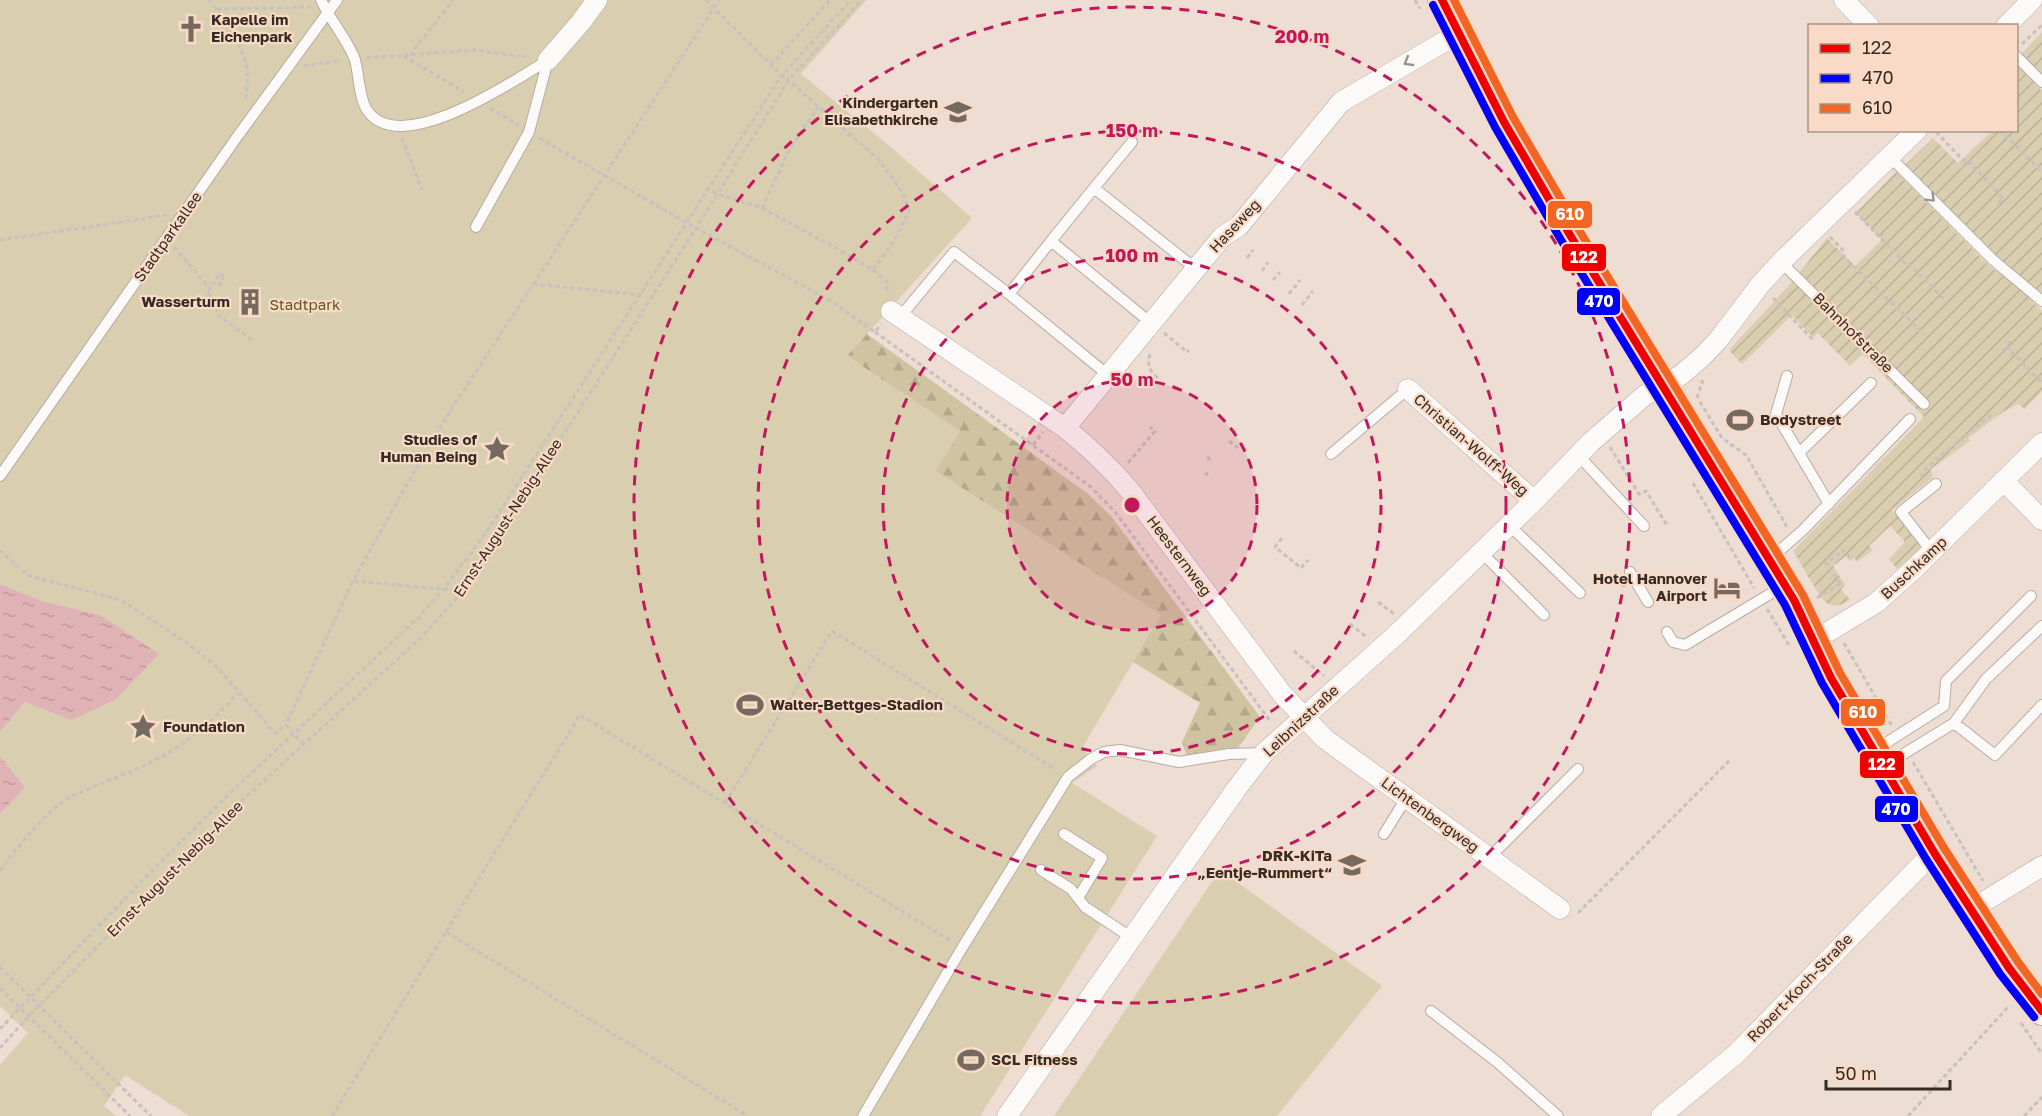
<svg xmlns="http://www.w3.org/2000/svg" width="2042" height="1116" viewBox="0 0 2042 1116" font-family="'Golos Text',sans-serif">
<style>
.green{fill:#d9ceb0}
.forest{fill:url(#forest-firs)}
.garden{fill:url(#garden-furrows)}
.water{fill:url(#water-ripples)}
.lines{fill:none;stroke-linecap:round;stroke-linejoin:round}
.lane-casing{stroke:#b7aba3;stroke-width:12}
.street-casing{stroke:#b7aba3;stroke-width:21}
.secondary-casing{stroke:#b7aba3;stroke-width:30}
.path{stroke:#c7c2be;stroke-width:3;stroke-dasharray:4.5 3;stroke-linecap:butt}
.lane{stroke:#fcfaf8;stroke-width:10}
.street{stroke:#fcfaf8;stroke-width:20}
.secondary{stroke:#f8f4f2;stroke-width:28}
.bus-1-casing{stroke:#f9dac6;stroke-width:12}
.bus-2-casing{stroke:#f9dac6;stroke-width:12}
.bus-3-casing{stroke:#f9dac6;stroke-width:12}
.bus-1{stroke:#e00;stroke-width:8}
.bus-2{stroke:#00f;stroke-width:8}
.bus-3{stroke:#f26522;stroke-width:8}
.oneway{stroke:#99928e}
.ring{fill:none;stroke:#c2185b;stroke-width:3;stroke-dasharray:10 8}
.labels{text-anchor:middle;stroke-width:4.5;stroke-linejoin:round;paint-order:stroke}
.poi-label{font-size:15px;font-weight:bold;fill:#362b23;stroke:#f9dac6;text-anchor:start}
.street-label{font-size:15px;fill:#362b23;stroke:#f9dac6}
.park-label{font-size:15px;fill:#62591c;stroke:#f9dac6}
.centre{fill:#c2185b;stroke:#f9dac6;stroke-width:3}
.ring-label{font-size:18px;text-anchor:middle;font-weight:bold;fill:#c2185b;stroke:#f9dac6;stroke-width:4.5;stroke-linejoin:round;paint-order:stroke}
.line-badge{stroke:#f9dac6;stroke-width:2}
.badge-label{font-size:16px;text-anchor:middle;font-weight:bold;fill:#fff}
</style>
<defs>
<pattern id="forest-firs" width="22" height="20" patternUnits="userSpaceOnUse" patternTransform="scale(1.5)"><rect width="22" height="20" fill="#cfc3a2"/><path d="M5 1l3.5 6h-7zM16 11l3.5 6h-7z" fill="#b2a88b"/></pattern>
<pattern id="garden-furrows" width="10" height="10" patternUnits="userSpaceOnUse" patternTransform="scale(1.5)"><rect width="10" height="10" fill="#d9ceb0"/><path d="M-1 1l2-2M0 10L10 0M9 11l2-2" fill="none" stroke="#bbb197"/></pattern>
<pattern id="water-ripples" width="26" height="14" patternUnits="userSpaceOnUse" patternTransform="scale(1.5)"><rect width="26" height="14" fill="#dfb2b5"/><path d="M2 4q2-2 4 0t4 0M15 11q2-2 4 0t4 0" fill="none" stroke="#c0999b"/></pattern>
</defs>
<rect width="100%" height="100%" fill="#edddd2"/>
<path class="green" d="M0 0H866L801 74 892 148 972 218 847 356 960 431 937 471 1161 615 1082 748 1097 766 1072 783 1157 836 980 1116H189L125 1075 104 1106 116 1116H0V1065L28 1033 0 1006V814L25 787 0 756V732L100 615 42 601 0 584Z
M1220 870 1382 986 1277 1116H1054Z"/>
<path class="forest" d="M867 334 1088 494 1111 516 1260 717 1237 749 1187 757 1182 742 1200 703 1133 662 1161 615 936 471 960 431 847 356Z"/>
<path class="garden" d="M2042 32V74L2021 54Z
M2017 65 2042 91V295L1995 256 1905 165 1933 138 1958 163 1992 131 2016 130Z
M1896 172 1988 265 2021 290 2042 311V391L2025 409 2018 404 2003 412 1968 438 1970 441 1931 469 1933 477 1892 510 1923 547 1897 569 1889 559 1905 542 1890 526 1869 546 1873 550 1857 562 1854 558 1850 561 1846 556 1833 566 1845 585 1841 589 1850 600C1837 608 1829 608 1820 596L1793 551 1924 417 1863 354 1850 366 1818 333 1813 337 1791 314 1787 320 1742 364 1729 350 1792 282 1827 238 1855 266 1882 240 1856 213Z"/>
<path class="water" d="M0 584 42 601 100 615 159 654 116 699 72 720 25 702 0 732Z
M0 756 25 787 0 814Z"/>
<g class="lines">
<defs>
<path id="lane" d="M321 0C330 20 349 42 355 60 359 74 359 98 367 110 399 159 514 81 548 60
M2016 56 2042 82
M1890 157 1993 260 2042 301
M1094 188 1132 142
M476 227 529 132 548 60
M1051 241 1009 294 1108 375
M1781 262 1924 404
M900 317 954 252 1009 294
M1151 323 1051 241 1094 188 1196 269
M1787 376 1776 414 1829 504
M1799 453 1871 383
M1331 454 1408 389
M1578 455 1644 526
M0 476 237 137 337 0
M1509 525 1580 593
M1481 552 1544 615
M1932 552 1901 512 1936 484
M1770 559 1803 530 1910 419
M1630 572 1648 602
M1667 632 1673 642 1685 645 1785 585
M1954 723 1986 679 2042 626
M1875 750 1944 706 1946 681 2031 596
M1884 766 1954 723 1995 755 2042 705
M1064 834 1102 858 1078 898
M1384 834 1400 808 1409 800
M1489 858 1578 769
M1041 870 1071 889 1085 907 1132 938
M1431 1011 1497 1062 1558 1116
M863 1116 962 948 1068 777 1091 759 1104 752 1120 750 1179 762 1229 754 1264 753"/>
<path id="street" d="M1844 0 1869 26
M2006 26 2032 0
M548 60 581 22 597 0
M891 311 1065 428C1090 448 1111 468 1131 492L1283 695 1325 739 1560 909
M1408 389 1534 501
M1065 428 1222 237 1239 226 1341 102 1459 33
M2004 481 2042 520
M1813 641 1876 603 1913 570 2042 443
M1972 909 2042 866
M1007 1116 1237 788 1264 753 1397 634 1534 501 1591 442 1645 395 1681 375 1703 356 1719 339 1760 285 1781 262 1917 130
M1661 1116 1736 1054 1922 864 1935 854"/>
<path id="secondary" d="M1442 0 1504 122 1570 235 1735 506 1759 541 1794 600 1831 678 1935 854 2009 968 2042 1011"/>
</defs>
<use href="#lane" class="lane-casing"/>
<use href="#street" class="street-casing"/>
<use href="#secondary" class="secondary-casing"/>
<path class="path" d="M209 0C222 15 244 48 247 68 249 79 247 91 245 102
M706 0 771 65 878 159 903 193 909 211 895 239 873 270 838 249 762 208 717 194 709 189
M1415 0 1420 9
M217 9 311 7
M2022 44 2042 25
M410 55 453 0
M404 56 464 92
M367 58 475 50 527 57
M771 65 830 0
M304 66 342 60
M490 108 518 125
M2000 130 2042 172
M1936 132 1963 160H1967L2003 198 1997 205
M402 138 422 190
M539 138 696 228 831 301 875 332 881 324
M1961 169 1969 162
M762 208 790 149 818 107
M1855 212 1905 263H1908L1945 300
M1830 237 1842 249 1845 258 1924 334
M0 240 167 215
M174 247 211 289
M1247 258 1253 250
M873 270 887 282 888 293
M1262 271 1268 262
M224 276 220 273 207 294 232 309 233 307
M1273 280 1280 272
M533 284 641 295
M222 285 219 283 224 276
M1289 294 1300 280
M1773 298 1814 341
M214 300 218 315 252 340
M1302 305 1313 291
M875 332 1091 487 1116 513 1271 722
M1164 333 1187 352 1189 350
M2011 341 2006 346 2042 383
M1150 354C1147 366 1149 370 1158 378
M1697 398 1703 380
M1700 402 1722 438 1746 455 1786 525V529
M1233 430 1236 433
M1229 441 1238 448
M1033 445 1043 432
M1610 447 1639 494 1646 491 1668 527
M1207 457 1213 462
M1128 463 1155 431 1150 427
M1205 473 1208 475
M1921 477 1927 467 1991 415
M1693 483 1754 588
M1282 538 1275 547 1301 568 1308 560
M0 550 27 575 121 600 187 643 218 668 275 733 286 724
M354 581 463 591
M1840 584 1826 563 1844 550 1850 558
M1817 598 1843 582
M1378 602 1394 614
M1767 609 1789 645
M1350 624 1368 638
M1844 643 1892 726
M1294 651 1324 676
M304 744 293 735 286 724 353 581 419 463 451 410 719 0
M1913 762 1983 881
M725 803 832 631 1056 770
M0 871C19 846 37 822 61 803 76 792 114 779 132 771 178 751 205 729 238 693
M1578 913 1731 759
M446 932 748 1116
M0 967 151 1116
M0 988 130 1116
M2021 1023 2042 1054
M0 1029 141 882 229 794 417 619 444 589 487 531 782 75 851 0
M0 1048 29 1016 237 805 422 637 463 591 696 228 788 81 862 0
M332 1116 580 715 951 941
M1908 1116 2009 1006
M2024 1116 2042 1097"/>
<use href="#lane" class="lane"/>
<use href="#street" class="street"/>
<use href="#secondary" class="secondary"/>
<defs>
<path id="bus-1" d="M1442 0 1504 122 1570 235 1794 600 1831 678 1935 854 2009 968 2042 1011"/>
<path id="bus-2" d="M1433 5 1495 127 1561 240 1785 605 1822 683 1926 859 2000 974 2034 1017"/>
<path id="bus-3" d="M1454 0 1513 117 1579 230 1803 595 1840 673 1944 848 2018 962 2042 994"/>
</defs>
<use href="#bus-1" class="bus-1-casing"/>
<use href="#bus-2" class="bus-2-casing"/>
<use href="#bus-3" class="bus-3-casing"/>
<use href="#bus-1" class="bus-1"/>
<use href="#bus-2" class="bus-2"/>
<use href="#bus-3" class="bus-3"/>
</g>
<defs><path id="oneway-chevron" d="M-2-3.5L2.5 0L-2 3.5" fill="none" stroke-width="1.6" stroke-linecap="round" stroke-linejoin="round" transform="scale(1.5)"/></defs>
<g class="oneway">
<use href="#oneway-chevron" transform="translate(1408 62) rotate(149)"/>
<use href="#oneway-chevron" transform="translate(1931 198) rotate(45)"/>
</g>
<circle cx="1132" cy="505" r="125" fill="#c2185b" fill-opacity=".12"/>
<g class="ring">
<circle cx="1132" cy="505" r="125"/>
<circle cx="1132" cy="505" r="249"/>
<circle cx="1132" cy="505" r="374"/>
<circle cx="1132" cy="505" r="498"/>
</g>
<defs>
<symbol id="church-bare" viewBox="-9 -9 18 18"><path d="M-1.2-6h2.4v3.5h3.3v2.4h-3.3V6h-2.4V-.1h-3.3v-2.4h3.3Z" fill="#766960" stroke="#f9dac6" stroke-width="2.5" paint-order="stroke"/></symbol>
<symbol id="school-bare" viewBox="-9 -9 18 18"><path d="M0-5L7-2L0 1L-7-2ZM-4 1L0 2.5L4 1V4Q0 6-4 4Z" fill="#766960" stroke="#f9dac6" stroke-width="2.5" paint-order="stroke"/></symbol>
<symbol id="building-bare" viewBox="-9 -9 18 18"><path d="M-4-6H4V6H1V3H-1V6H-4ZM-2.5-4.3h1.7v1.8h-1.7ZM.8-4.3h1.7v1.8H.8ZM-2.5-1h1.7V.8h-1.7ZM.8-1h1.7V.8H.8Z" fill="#766960" stroke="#f9dac6" stroke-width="2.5" paint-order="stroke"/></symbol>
<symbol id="stadium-bare" viewBox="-9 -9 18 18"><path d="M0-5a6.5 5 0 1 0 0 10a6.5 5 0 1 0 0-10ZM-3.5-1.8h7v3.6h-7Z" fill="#766960" stroke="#f9dac6" stroke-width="2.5" paint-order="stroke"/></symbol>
<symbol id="sight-bare" viewBox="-9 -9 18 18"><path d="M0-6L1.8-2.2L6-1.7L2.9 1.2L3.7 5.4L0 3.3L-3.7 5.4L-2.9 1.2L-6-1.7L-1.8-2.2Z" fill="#766960" stroke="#f9dac6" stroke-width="2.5" paint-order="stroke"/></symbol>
<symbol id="hotel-bare" viewBox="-9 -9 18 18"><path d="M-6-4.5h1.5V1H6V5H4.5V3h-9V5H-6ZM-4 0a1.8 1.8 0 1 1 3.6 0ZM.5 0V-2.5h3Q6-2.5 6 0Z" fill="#766960" stroke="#f9dac6" stroke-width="2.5" paint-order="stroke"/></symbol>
</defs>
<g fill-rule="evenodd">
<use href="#church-bare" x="172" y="10" width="38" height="38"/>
<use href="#school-bare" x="939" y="93" width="38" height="38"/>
<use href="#building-bare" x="231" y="283" width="38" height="38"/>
<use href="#stadium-bare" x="1721" y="401" width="38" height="38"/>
<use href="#sight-bare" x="478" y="430" width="38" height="38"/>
<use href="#hotel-bare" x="1708" y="569" width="38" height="38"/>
<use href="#stadium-bare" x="731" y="686" width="38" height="38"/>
<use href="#sight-bare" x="124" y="708" width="38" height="38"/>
<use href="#school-bare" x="1333" y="846" width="38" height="38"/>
<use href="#stadium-bare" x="952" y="1041" width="38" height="38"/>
</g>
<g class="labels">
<g class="poi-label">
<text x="211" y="25">Kapelle im<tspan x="211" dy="17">Eichenpark</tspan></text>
<text x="938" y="108" text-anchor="end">Kindergarten<tspan x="938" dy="17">Elisabethkirche</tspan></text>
<text x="230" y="307" text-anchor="end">Wasserturm</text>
<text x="1760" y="425">Bodystreet</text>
<text x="477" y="445" text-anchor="end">Studies of<tspan x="477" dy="17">Human Being</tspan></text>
<text x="1707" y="584" text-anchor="end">Hotel Hannover<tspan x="1707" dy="17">Airport</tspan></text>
<text x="770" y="710">Walter-Bettges-Stadion</text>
<text x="163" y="732">Foundation</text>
<text x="1332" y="861" text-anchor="end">DRK-KiTa<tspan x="1332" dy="17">„Eentje-Rummert“</tspan></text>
<text x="991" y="1065">SCL Fitness</text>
</g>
<g class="street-label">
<text transform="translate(1235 226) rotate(-47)" y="5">Haseweg</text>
<text transform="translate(168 237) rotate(-55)" y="5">Stadtparkallee</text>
<text transform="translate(1853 333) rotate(45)" y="5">Bahnhofstraße</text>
<text transform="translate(1471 445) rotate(41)" y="5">Christian-Wolff-Weg</text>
<text transform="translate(508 518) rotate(-57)" y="5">Ernst-August-Nebig-Allee</text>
<text transform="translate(1179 556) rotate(53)" y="5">Heesternweg</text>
<text transform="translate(1914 568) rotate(-43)" y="5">Buschkamp</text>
<text transform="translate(1301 721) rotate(-43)" y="5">Leibnizstraße</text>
<text transform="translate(1430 815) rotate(36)" y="5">Lichtenbergweg</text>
<text transform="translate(175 869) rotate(-45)" y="5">Ernst-August-Nebig-Allee</text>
<text transform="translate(1800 988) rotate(-46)" y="5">Robert-Koch-Straße</text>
</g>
<g class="park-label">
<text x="305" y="310">Stadtpark</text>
</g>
</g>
<circle cx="1132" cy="505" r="9" class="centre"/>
<g class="ring-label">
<text x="1302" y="43">200 m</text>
<text x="1132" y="137">150 m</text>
<text x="1132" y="262">100 m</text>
<text x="1132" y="386">50 m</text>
</g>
<g class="line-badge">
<rect x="1547" y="200" width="46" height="29" rx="6" fill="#f26522"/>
<rect x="1561" y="243" width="46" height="29" rx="6" fill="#e00"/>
<rect x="1576" y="287" width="45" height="29" rx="6" fill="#00f"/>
<rect x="1840" y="698" width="46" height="29" rx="6" fill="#f26522"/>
<rect x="1859" y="750" width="46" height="29" rx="6" fill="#e00"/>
<rect x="1874" y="795" width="45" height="28" rx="6" fill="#00f"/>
</g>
<g class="badge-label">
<text x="1570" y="220">610</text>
<text x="1584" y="263">122</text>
<text x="1599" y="307">470</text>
<text x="1863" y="718">610</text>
<text x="1882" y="770">122</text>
<text x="1896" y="815">470</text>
</g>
<rect x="1808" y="24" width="210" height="108" fill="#f9dac6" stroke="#ab9485" stroke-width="1.5"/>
<rect x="1820" y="44" width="30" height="9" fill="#ee0000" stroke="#ab9485" stroke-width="1.5"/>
<text x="1862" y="54" font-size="18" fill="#362b23">122</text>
<rect x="1820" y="74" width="30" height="9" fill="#0000ff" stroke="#ab9485" stroke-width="1.5"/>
<text x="1862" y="84" font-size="18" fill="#362b23">470</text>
<rect x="1820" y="104" width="30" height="9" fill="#f26522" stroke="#ab9485" stroke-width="1.5"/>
<text x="1862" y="114" font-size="18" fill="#362b23">610</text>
<path d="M1826 1080v9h124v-9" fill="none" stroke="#362b23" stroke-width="3"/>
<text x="1835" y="1080" font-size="18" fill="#362b23" stroke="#f9dac6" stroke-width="4.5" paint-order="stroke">50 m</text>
</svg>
